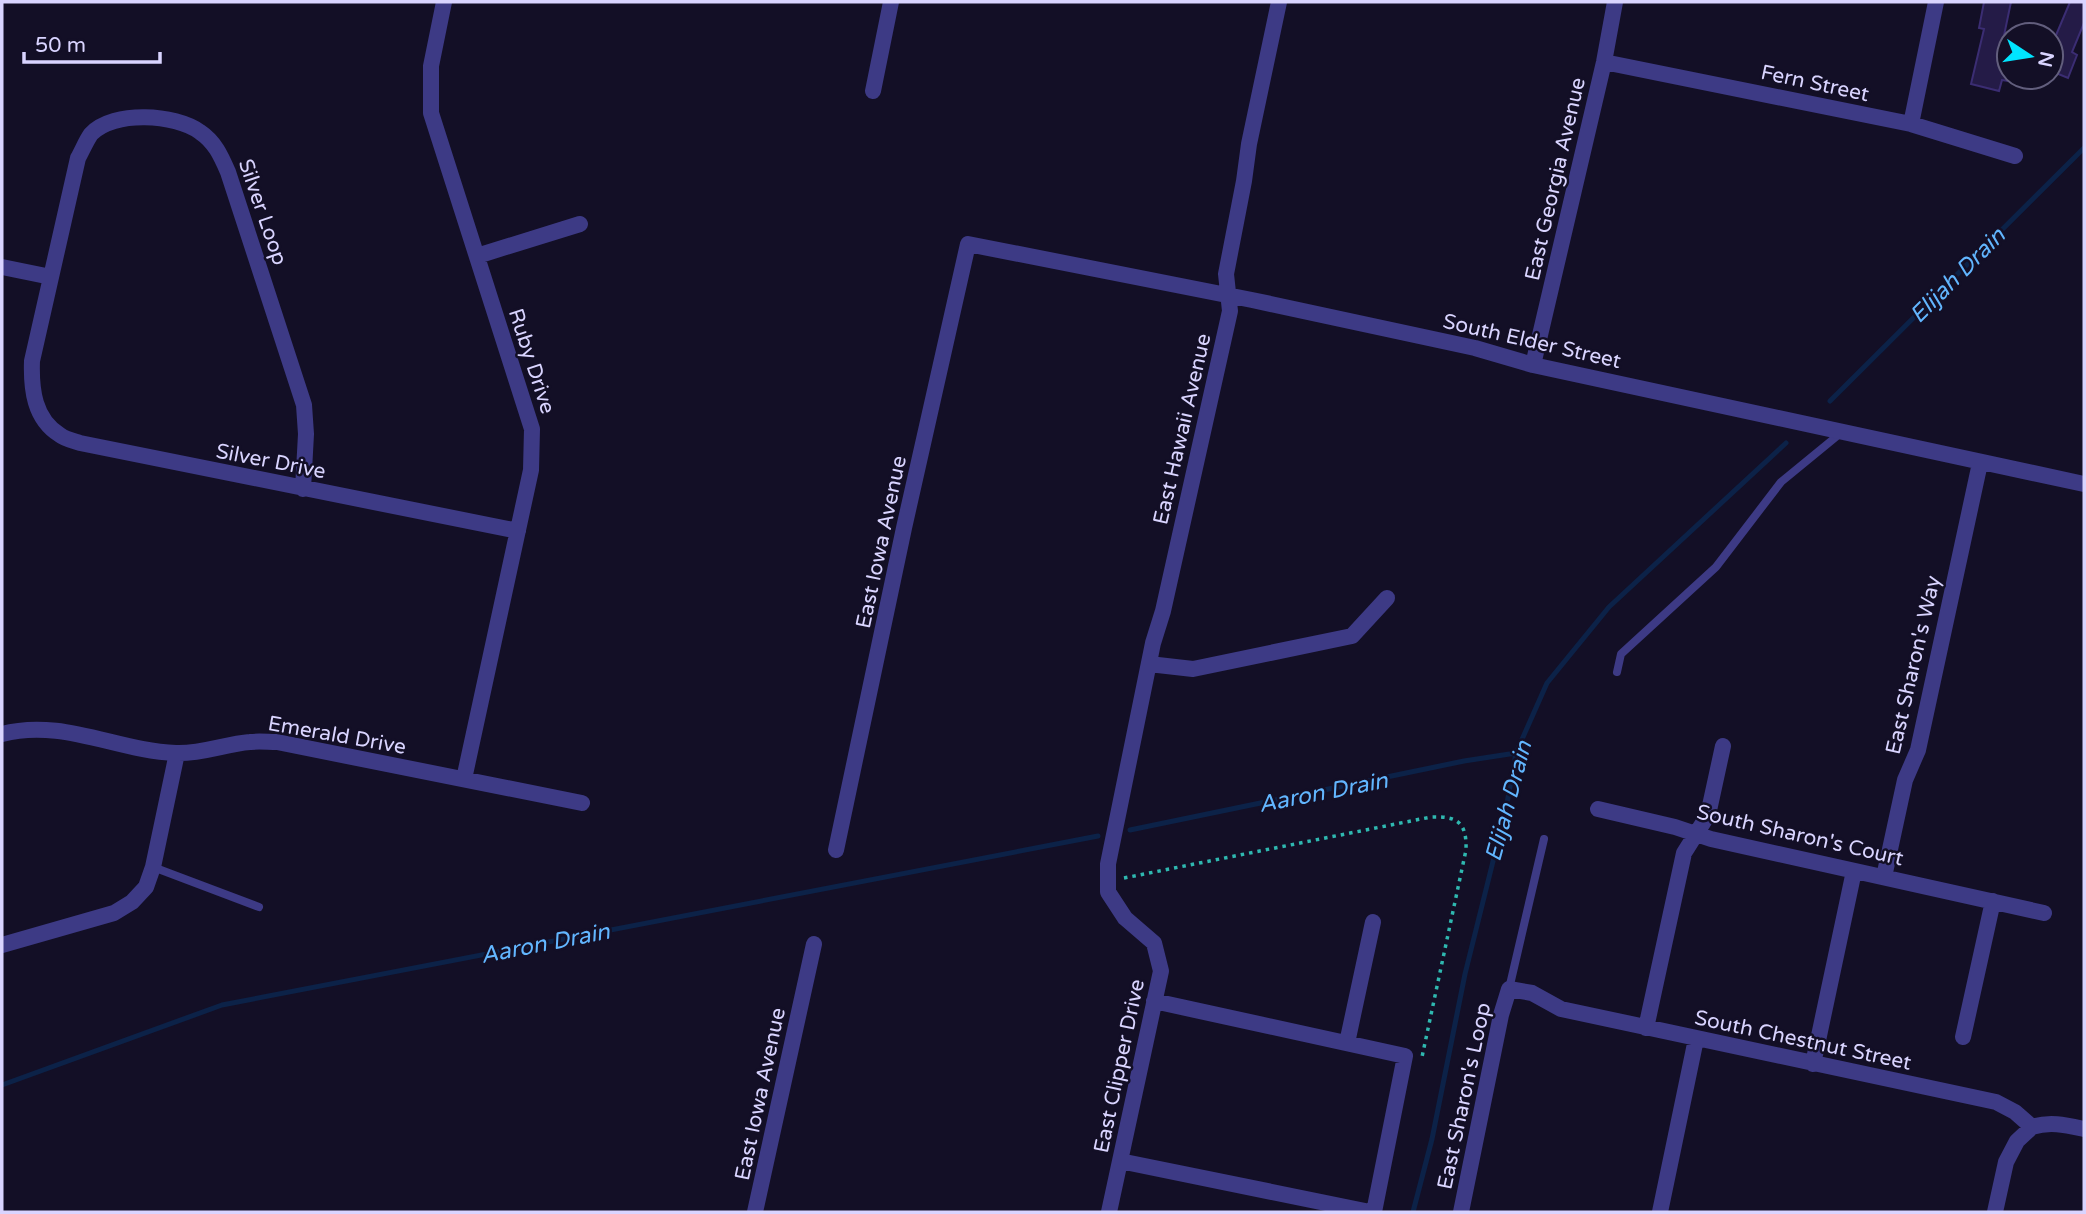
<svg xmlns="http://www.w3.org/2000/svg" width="2086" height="1214" viewBox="0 0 2086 1214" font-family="'Varela Round',sans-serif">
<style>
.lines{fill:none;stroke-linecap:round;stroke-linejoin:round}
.stream{stroke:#0c2248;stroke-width:5}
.building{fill:#241b47;stroke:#3b2d73;stroke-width:2}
.path{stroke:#2fb8b0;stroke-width:3.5;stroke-dasharray:3.5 5;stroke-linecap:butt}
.service{stroke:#3d3a85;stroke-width:8}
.minor{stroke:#3d3a85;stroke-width:16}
.labels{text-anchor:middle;stroke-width:5;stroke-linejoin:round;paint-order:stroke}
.street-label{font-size:21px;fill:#d9d4ff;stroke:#130f26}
.water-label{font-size:23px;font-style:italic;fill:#62b6ff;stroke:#130f26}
</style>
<rect width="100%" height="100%" fill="#130f26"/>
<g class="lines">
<path class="stream" d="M1830 401 2084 148
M1130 830 1464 761 1516 753
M2 1085 222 1005 1098 836
M1413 1212 1432 1139 1465 974 1506 809 1516 753 1547 683 1609 607 1786 443"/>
</g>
<path class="building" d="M1984 2H2011L2001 50 2009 52V81L2002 80 1999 91 1971 84 1984 29 1979 28Z
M2070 2H2084V23L2072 52 2077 55 2068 78 2051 71V47Z"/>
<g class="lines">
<path class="path" d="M1124 878 1431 817C1457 816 1467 822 1466 850L1422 1057"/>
<path class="service" d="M1617 672 1621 654 1716 567 1781 482 1842 432
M153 867 259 907
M1509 989 1544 839"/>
<path class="minor" d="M444 2 431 66V113L532 429 531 470 464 779
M1604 62 1911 124 2015 156
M873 91 891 2
M1911 124 1936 2
M477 256 580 224
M2 267 51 277
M1533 365 1604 62 1615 2
M303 489 306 434 304 405 228 172C221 156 215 142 200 132 175 114 114 110 91 134 86 141 82 151 78 158L32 361C31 389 34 419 60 435 65 439 74 441 80 443L518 531
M1149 664 1193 669 1352 636 1387 598
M2 734C62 718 117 751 176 753 202 754 225 744 250 742 259 741 268 742 277 742L582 803
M1598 809 1675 827 1711 839 2044 913
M836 850 904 528 968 244 1252 300 1475 348 1533 365 2084 484
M1884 877 1905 780 1918 750 1980 463
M2 945 114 913 132 902 146 887 153 867 177 753
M1154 1001 1405 1056 1374 1212
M1646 1028 1684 853 1708 815 1723 746
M1963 1037 1993 901
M1347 1043 1373 922
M1813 1064 1854 871
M1120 1161 1370 1212
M755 1212 814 944
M1109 1212 1161 971 1154 943 1125 918 1108 892V864L1153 643 1163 611 1230 311 1226 274 1244 181 1249 144 1279 2
M1461 1212 1501 1015 1509 989 1532 993 1561 1009 1996 1102 2015 1112 2032 1127C2050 1121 2066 1125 2084 1129
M1660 1212 1696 1039
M1995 1212 2006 1162 2017 1141 2032 1127"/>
</g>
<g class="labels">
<g class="street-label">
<text transform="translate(1815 83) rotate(12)" y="7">Fern Street</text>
<text transform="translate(1555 179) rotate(-77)" y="7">East Georgia Avenue</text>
<text transform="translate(263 212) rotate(71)" y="7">Silver Loop</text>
<text transform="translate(1532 341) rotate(13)" y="7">South Elder Street</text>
<text transform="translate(532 361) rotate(72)" y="7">Ruby Drive</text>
<text transform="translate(1182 429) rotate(-77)" y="7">East Hawaii Avenue</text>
<text transform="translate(271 461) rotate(11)" y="7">Silver Drive</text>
<text transform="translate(881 542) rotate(-78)" y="7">East Iowa Avenue</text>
<text transform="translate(1913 665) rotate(-77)" y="7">East Sharon's Way</text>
<text transform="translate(337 735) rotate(10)" y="7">Emerald Drive</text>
<text transform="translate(1800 835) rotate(13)" y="7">South Sharon's Court</text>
<text transform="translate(1803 1040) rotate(12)" y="7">South Chestnut Street</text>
<text transform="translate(1119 1066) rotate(-78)" y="7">East Clipper Drive</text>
<text transform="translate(760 1094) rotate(-78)" y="7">East Iowa Avenue</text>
<text transform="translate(1464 1096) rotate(-78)" y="7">East Sharon's Loop</text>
</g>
<g class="water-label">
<text transform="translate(1957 275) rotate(-45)" y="8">Elijah Drain</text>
<text transform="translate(1323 792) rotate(-11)" y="8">Aaron Drain</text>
<text transform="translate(1508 801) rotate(-75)" y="8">Elijah Drain</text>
<text transform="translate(545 943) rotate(-11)" y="8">Aaron Drain</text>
</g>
</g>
<rect width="2086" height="1214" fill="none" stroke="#d9d4ff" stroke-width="7"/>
<g transform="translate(2030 56) rotate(102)"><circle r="33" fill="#130f26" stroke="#625e7d" stroke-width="2"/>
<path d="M0-5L12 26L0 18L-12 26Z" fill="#00e5ff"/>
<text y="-10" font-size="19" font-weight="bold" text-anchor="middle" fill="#d9d4ff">N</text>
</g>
<path d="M24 52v10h136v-10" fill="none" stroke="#d9d4ff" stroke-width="3.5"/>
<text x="35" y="52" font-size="21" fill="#d9d4ff" stroke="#130f26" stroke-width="5" paint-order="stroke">50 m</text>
</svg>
